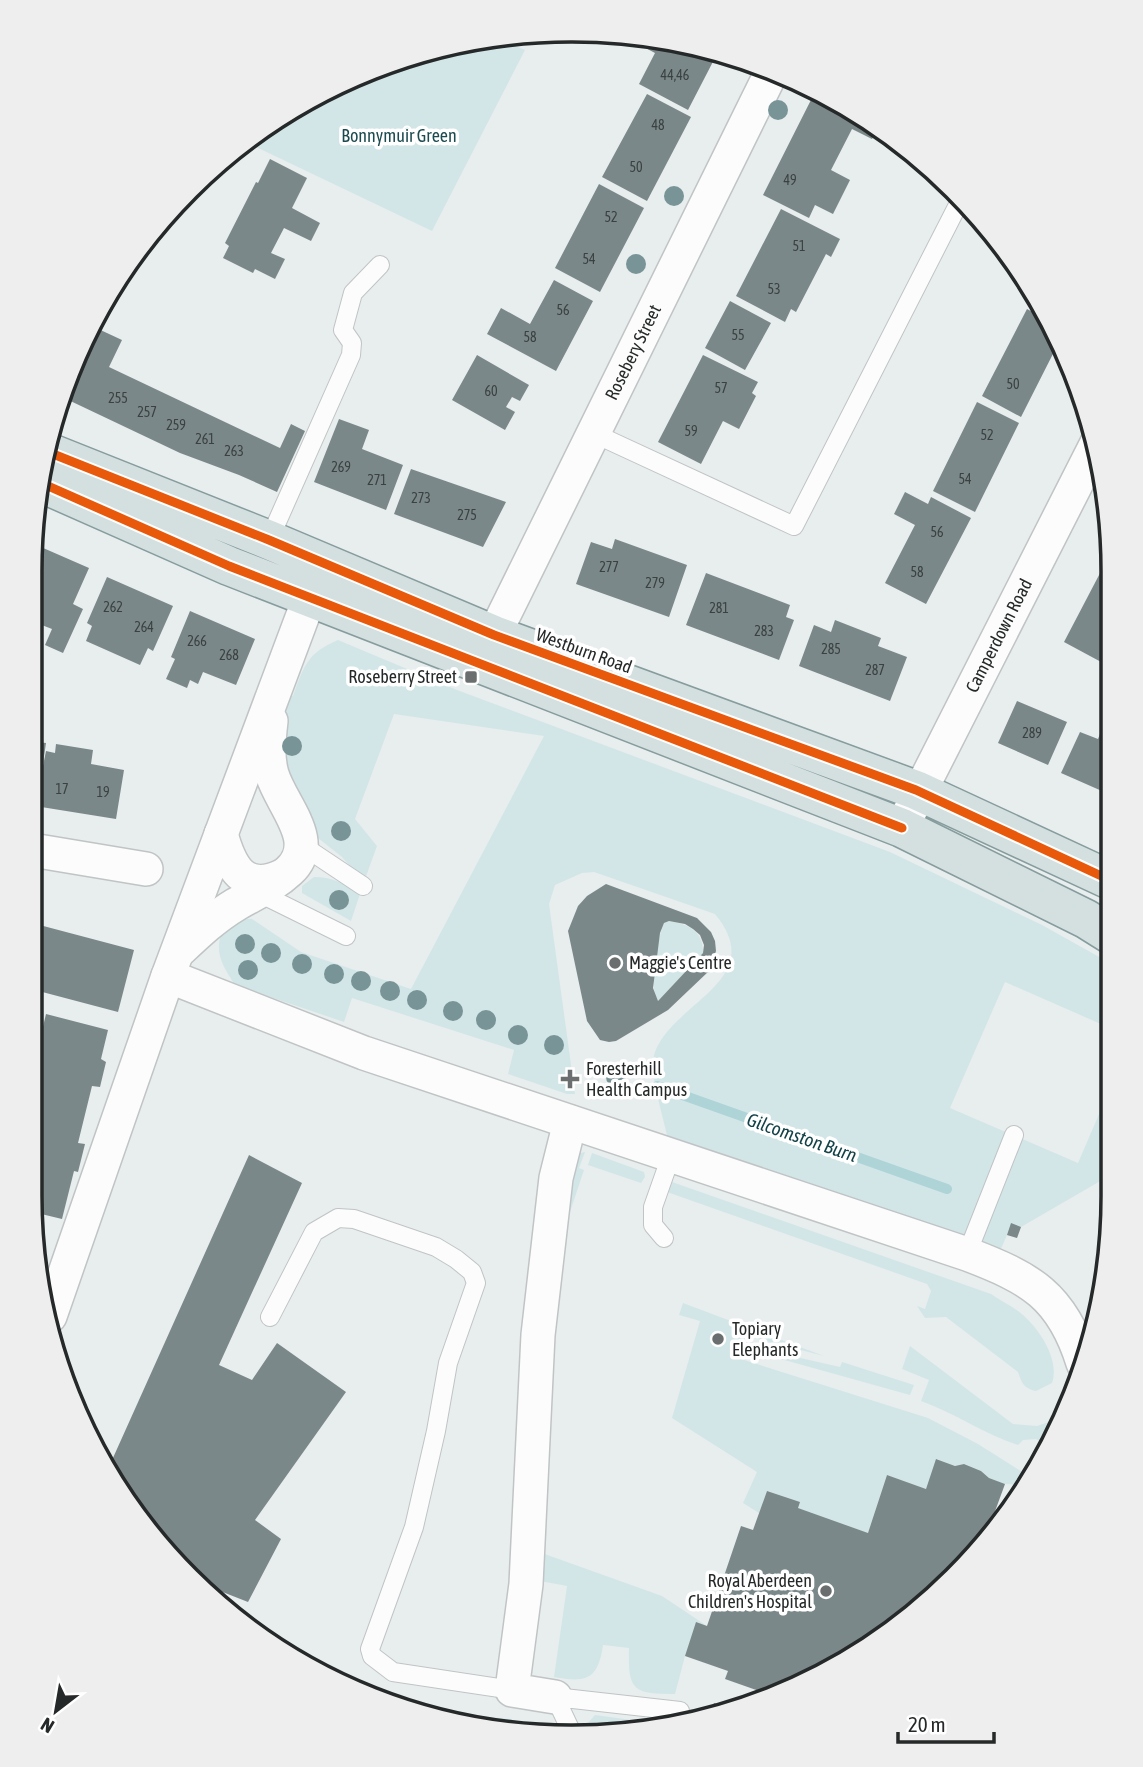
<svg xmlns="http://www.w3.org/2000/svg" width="1143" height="1767" viewBox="0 0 1143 1767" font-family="'Asap Condensed',sans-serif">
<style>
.green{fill:#d2e6e8}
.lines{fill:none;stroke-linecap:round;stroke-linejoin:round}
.stream{stroke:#aed4d8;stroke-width:10}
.building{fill:#7b8889;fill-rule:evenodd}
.lane-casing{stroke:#c0c4c5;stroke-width:20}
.street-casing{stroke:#c0c4c5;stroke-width:36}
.primary-casing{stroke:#869c9d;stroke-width:41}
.lane{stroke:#fcfcfc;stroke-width:18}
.street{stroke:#fcfcfc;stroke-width:33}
.primary{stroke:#d4dfe0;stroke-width:38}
.cycleway-casing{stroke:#fff;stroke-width:13}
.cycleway{stroke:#e8590c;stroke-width:9}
.tree{fill:#789497}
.poi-dot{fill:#6a6e6e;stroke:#fff;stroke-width:2.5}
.labels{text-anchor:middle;stroke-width:7;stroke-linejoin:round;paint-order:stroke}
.number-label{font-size:14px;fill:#3b4141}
.park-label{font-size:18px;fill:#1c4b4f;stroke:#fff}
.street-label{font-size:18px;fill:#262929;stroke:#fff}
.poi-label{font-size:18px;fill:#262929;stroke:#fff;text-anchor:start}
.water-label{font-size:19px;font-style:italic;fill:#134348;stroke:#fff}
.rim{fill:none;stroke:#262929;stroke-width:3.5}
</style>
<rect width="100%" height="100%" fill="#e8edee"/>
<path class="green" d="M496 38 525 50 432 231 252 145 258 132 332 86 431 48Z
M338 640 457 690 890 852 1042 925 1110 963V1028L1005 982 950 1108 1078 1163 1109 1091V1176L1021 1227 1017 1238 1007 1235 1000 1251 669 1143C665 1125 650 1074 653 1059 664 1004 772 983 715 914L594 872 582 873 555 885 549 904 575 1094H567L508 1074 514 1050 352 998 344 1022 235 985C220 962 213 950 225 924L238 918 252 919 301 952 411 989 544 736 394 714 355 819 377 846 364 882 342 857 318 838 281 764 285 693 293 696C304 666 307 653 338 640Z
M314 877C333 877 345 884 360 894L351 921 302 893V886Z
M669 921C688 924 704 931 703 953L658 1001C648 987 657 940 664 923Z
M585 1152 579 1168 584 1170 567 1221 564 1174 576 1154Z
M592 1153 644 1172 645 1177 641 1183 588 1165Z
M672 1182 991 1294C1001 1301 1014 1307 1023 1315 1040 1330 1060 1360 1052 1383L1036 1391C1023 1388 1022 1383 1018 1372L946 1317 925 1318 917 1306 925 1309 931 1291 927 1284 667 1192Z
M683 1303 824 1356 747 1336 741 1359 928 1418 978 1444 1027 1475 1021 1485 1005 1484 989 1478 981 1471 965 1464 955 1466 937 1459 926 1489 887 1475 868 1533 798 1508 799 1502 767 1491 759 1513 743 1503 757 1472 672 1418 700 1321 679 1315Z
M910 1346 1013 1424 1037 1426 1063 1417 1046 1445 1036 1439 1023 1440 1018 1445C984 1434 955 1413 921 1401L929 1380 902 1369Z
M757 1348 840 1367 842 1362 914 1385 910 1395 756 1352Z
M539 1552 662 1596 707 1626 685 1656 675 1694C632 1694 628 1690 629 1648L603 1645C598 1680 586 1683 554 1677L567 1586 540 1581Z
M396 1708 511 1719 535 1732 537 1736Z
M595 1715 661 1724 586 1731 587 1724Z"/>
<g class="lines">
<path class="stream" d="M657 1086 947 1189"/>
</g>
<path class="building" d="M643 35 718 52 688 110 639 84 655 53 638 44Z
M816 90 842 102 878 128 872 139 852 129 831 170 850 180 833 214 815 205 809 218 763 195Z
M647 94 691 117 647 201 602 177Z
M270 159 307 178 292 208 320 223 311 241 284 228 271 253 285 259 275 279 255 269 253 273 223 258 229 246 225 243 256 182 258 183Z
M599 184 644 208 600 292 555 268Z
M781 209 840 239 831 257 826 254 796 312 791 309 785 322 736 296Z
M554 280 593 301 556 371 487 334 501 308 530 324Z
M1034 295 1044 310 1030 303Z
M730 301 771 323 745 370 705 348Z
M1027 309 1051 322 1060 340 1021 417 982 396Z
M94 327 122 340 109 367 280 448 291 424 305 431 277 492 239 475 180 453 62 397 71 364Z
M477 355 529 385 520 401 512 397 506 407 515 412 505 430 452 400Z
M703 355 758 382 752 393 756 396 739 429 723 421 701 464 658 442Z
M977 402 1019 423 975 512 933 491Z
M339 419 369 430 362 449 403 465 386 510 314 482Z
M411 469 506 502 483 547 394 514Z
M905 492 928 504 931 497 971 518 926 604 885 583 915 525 894 514Z
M615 539 687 565 669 617 576 584 591 542 612 549Z
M34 544 89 568 73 604 83 609 63 653 45 645 52 629 34 622V610L38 601 34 599Z
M1109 556 1112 557V660L1106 657 1103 663 1064 642Z
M706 573 790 605 786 617 794 620 779 660 686 625Z
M107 577 173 606 153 651 148 648 140 665 86 641 92 626 87 623Z
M190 611 255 639 236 685 203 672 198 684 190 680 187 688 166 679 175 659 171 657Z
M835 620 881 638 878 646 907 657 890 701 799 666 814 625 831 632Z
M1017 701 1067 722 1048 765 998 743Z
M1102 729 1111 733V795L1061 773 1080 732 1098 739Z
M33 737H36V742L46 743 42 770 33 769Z
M56 744 93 750 91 764 124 770 116 819 35 806 46 751 55 753Z
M606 884 697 918 711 932 715 941 716 951 709 971 668 1010 616 1041 609 1042 600 1040 587 1021 568 931 578 906 587 896ZM669 921 685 924 693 929 700 935 704 945 703 953 658 1001 653 988 656 965 660 933 664 923Z
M32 923 134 950 118 1012 31 989Z
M46 1014 108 1030 101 1059 106 1062 100 1087 92 1086 78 1143 85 1144 78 1172 74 1171 62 1219 33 1212 30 1196 31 1077Z
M249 1155 302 1183 219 1365 252 1380 277 1343 346 1392 255 1520 281 1539 248 1602 220 1591 216 1598 121 1497 108 1469Z
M1011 1223 1021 1227 1017 1238 1007 1235Z
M936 1459 955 1466 964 1464 981 1471 989 1478 1005 1484 994 1514 1001 1516 979 1552 976 1555 973 1554 970 1559 843 1664 770 1695 725 1679 728 1671 685 1656 696 1622 707 1626 741 1526 753 1530 767 1491 800 1502 798 1508 868 1533 887 1475 926 1489Z
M714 1703 733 1710 708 1719Z"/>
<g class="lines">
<defs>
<path id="lane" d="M593 433 794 526 961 199
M269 540 351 355 352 343 343 330 353 293 380 265
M303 846 363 886
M257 892 346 936
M664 1238 653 1225V1207L671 1156
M967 1254 1014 1135
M270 1317 314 1232 338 1218 354 1219 436 1247 456 1259 472 1272 476 1283 448 1363 436 1431 414 1527 370 1649 372 1656 393 1672 512 1690
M555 1697 680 1711
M555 1697 572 1733"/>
<g id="street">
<path id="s1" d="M494 635 772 71"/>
<path id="s2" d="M908 815 1097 443"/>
<path d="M221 834C230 866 243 894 282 876"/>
<path d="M32 850 146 869"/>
<path d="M181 949C198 933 215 917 235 905 253 894 273 886 289 871 321 842 281 805 272 774 267 757 269 738 271 721"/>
<path d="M168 976 364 1053 967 1254C1030 1278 1062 1295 1083 1363"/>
<path d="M50 1316 168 976 318 575"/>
<path d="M555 1697 512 1690 526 1584 538 1335 556 1178 570 1122"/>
</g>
<path id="primary" d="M48 452 269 540 494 635 916 790 1110 880
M39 482 229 566 902 828 1086 919 1110 934"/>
</defs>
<use href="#lane" class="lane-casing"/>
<use href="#street" class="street-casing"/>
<use href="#primary" class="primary-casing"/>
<use href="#lane" class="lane"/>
<use href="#street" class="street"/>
<use href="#primary" class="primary"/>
<defs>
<path id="cycleway" d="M48 452 269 540 494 635 916 790 1110 880
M39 482 229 566 902 828"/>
</defs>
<use href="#cycleway" class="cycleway-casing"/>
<use href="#cycleway" class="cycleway"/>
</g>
<g class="tree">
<circle cx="778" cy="110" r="10"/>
<circle cx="674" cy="196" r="10"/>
<circle cx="636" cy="264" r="10"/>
<circle cx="292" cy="746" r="10"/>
<circle cx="341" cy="831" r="10"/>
<circle cx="339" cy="900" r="10"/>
<circle cx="245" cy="944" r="10"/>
<circle cx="271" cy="953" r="10"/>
<circle cx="302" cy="964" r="10"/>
<circle cx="248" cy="970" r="10"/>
<circle cx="334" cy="974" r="10"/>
<circle cx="361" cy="981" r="10"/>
<circle cx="390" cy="991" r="10"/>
<circle cx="417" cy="1000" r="10"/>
<circle cx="453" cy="1011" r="10"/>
<circle cx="486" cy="1020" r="10"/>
<circle cx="518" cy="1035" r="10"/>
<circle cx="554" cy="1045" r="10"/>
<circle cx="616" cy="1077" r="10"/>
</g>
<g class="poi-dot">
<rect x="464" y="670" width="14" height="14" rx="3.5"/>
<circle cx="615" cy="963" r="7"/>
<path d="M566.5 1068.5h7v7h7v7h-7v7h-7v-7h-7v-7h7z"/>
<circle cx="718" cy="1339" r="7"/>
<circle cx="826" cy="1591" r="7"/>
</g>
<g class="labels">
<g class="number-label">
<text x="675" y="80">44,46</text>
<text x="658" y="130">48</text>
<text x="636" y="172">50</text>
<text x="790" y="185">49</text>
<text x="611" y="222">52</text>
<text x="799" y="251">51</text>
<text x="589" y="264">54</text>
<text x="774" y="294">53</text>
<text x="563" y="315">56</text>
<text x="738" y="340">55</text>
<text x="530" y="342">58</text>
<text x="1013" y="389">50</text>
<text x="721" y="393">57</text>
<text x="491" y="396">60</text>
<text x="118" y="403">255</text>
<text x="147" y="417">257</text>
<text x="176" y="430">259</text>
<text x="691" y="436">59</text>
<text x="987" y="440">52</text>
<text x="205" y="444">261</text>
<text x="234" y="456">263</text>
<text x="341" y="472">269</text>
<text x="965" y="484">54</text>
<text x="377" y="485">271</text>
<text x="421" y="503">273</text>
<text x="467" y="520">275</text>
<text x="937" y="537">56</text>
<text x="609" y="572">277</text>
<text x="917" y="577">58</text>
<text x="655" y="588">279</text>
<text x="113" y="612">262</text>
<text x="719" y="613">281</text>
<text x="144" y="632">264</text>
<text x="764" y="636">283</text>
<text x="197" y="646">266</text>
<text x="831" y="654">285</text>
<text x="229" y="660">268</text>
<text x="875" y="675">287</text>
<text x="1032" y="738">289</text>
<text x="62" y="794">17</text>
<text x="103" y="797">19</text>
</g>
<g class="park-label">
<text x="399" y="142">Bonnymuir Green</text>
</g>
<g class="street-label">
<text dy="6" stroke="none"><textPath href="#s1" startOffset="315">Rosebery Street</textPath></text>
<text dy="6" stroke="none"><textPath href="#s2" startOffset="201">Camperdown Road</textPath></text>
<text transform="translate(584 651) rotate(20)" y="6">Westburn Road</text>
</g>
<g class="poi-label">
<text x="457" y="683" text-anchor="end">Roseberry Street</text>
<text x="629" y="969">Maggie's Centre</text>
<text x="586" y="1075">Foresterhill<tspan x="586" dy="21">Health Campus</tspan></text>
<text x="732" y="1335">Topiary<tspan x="732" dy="21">Elephants</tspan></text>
<text x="812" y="1587" text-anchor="end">Royal Aberdeen<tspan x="812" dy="21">Children's Hospital</tspan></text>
</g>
<g class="water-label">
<text transform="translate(802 1137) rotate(19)" y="7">Gilcomston Burn</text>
</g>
</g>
<path d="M0 0H1143V1767H0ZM571 42H572A529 529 0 0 1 1101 571V1196A529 529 0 0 1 572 1725H571A529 529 0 0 1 42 1196V571A529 529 0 0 1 571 42Z" fill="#eee" fill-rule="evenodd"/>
<path class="rim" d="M571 42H572A529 529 0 0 1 1101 571V1196A529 529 0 0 1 572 1725H571A529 529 0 0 1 42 1196V571A529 529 0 0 1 571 42Z"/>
<g transform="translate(56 1711) rotate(211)" stroke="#ffffff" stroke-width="5" paint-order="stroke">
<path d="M0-5L12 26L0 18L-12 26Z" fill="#262929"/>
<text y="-10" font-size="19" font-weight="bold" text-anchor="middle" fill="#262929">N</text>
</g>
<path d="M898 1732v10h96v-10" fill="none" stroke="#262929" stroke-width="3.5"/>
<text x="908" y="1732" font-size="21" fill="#262929" stroke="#ffffff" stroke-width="5" paint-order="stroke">20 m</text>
</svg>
